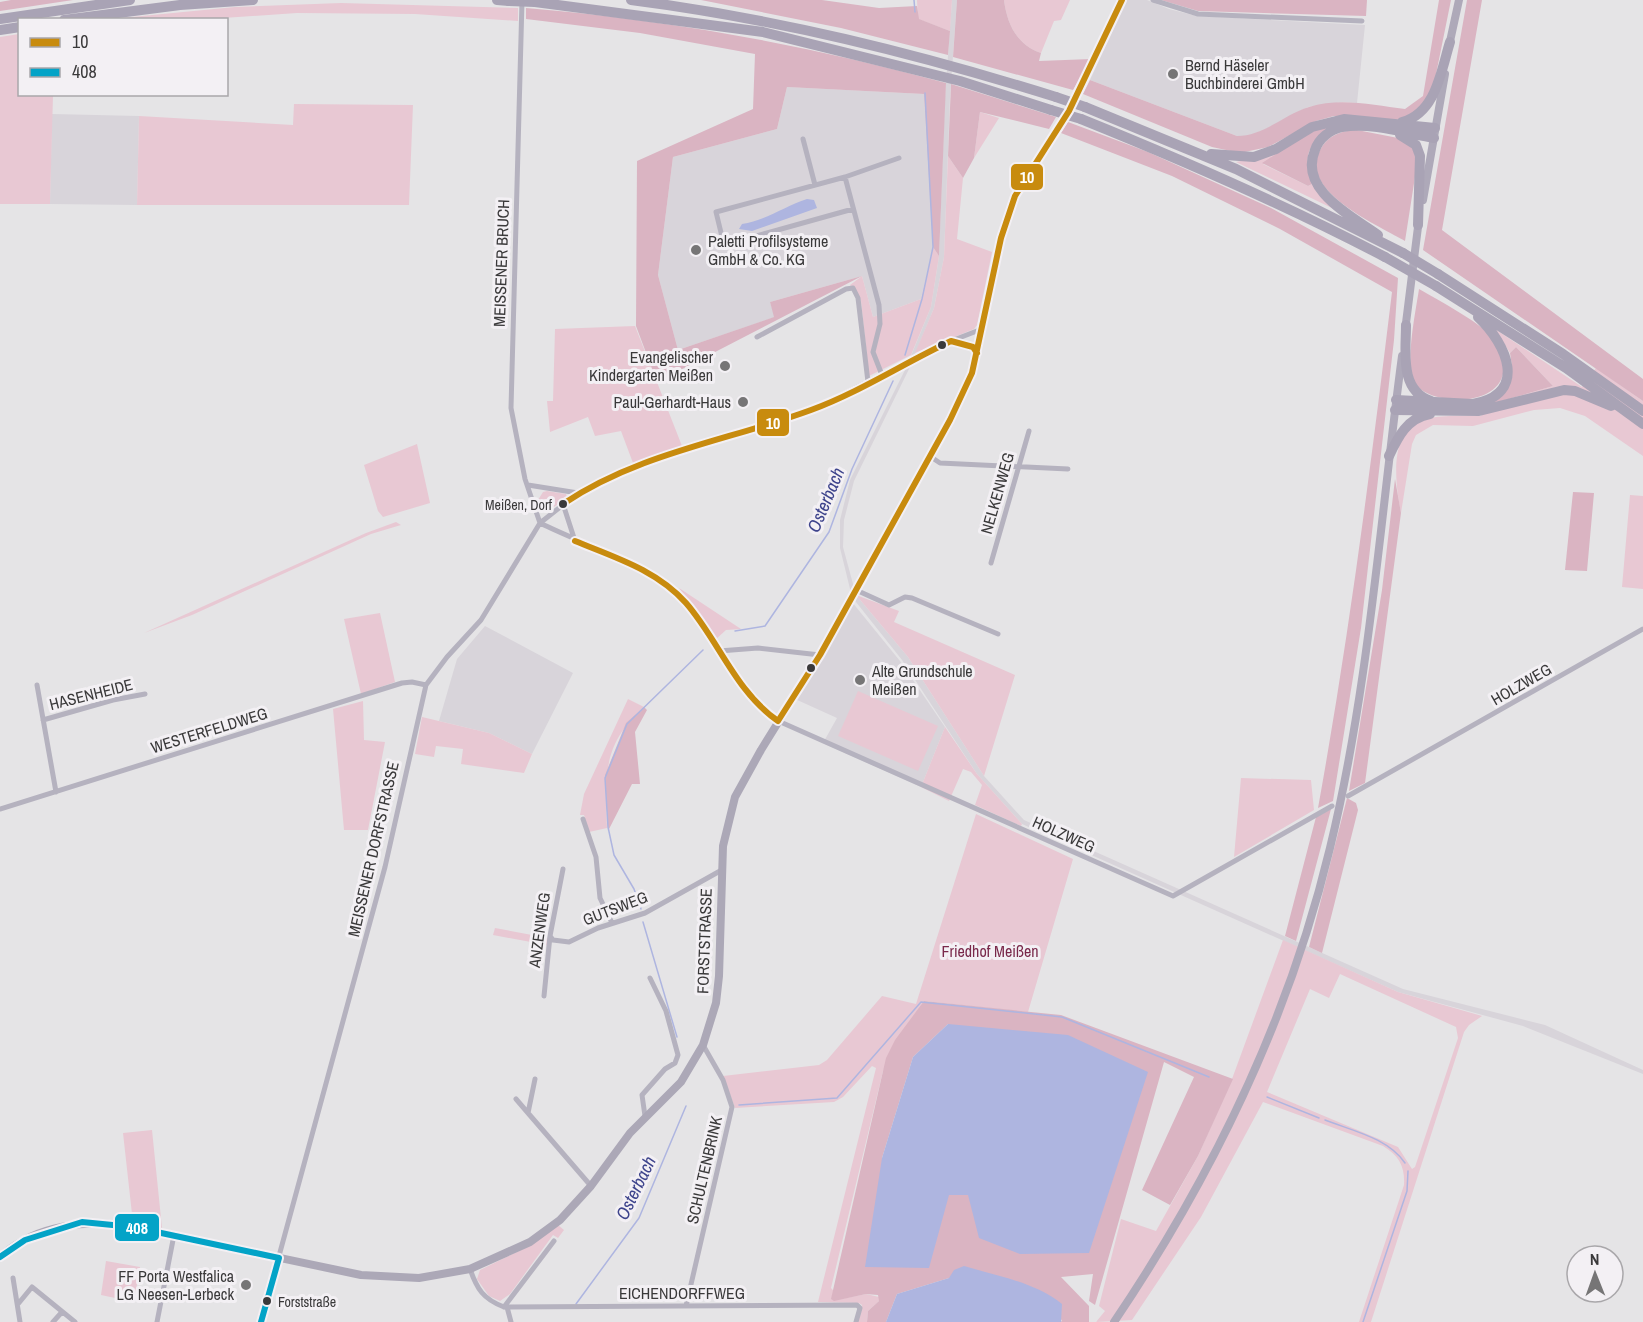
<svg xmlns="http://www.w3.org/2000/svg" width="1643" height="1322" viewBox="0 0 1643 1322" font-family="'Archivo Narrow',sans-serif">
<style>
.built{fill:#d8d4da}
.green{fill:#e8c8d3;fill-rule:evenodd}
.forest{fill:#dab4c2;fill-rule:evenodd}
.water{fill:#aeb5e0}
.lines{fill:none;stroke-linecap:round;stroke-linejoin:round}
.stream{stroke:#aeb5e0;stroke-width:1.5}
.street{stroke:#b5b2bf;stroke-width:5}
.secondary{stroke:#aca8b7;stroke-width:8}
.primary{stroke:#aea9b9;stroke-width:8}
.highway{stroke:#a9a3b5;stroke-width:10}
.highway-bridge{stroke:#a9a3b5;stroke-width:10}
.bus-1-casing{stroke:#f3f0f4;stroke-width:10}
.bus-2-casing{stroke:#f3f0f4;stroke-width:10}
.bus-1{stroke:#c88b0e;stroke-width:6}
.bus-2{stroke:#03a3c7;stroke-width:6}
.poi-dot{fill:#767576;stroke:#f3f0f4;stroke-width:2}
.bus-dot{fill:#3a393a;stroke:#f3f0f4;stroke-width:2}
.labels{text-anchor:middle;stroke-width:6;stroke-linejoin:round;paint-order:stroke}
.bus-label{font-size:14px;fill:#3a393a;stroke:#f3f0f4;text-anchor:end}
.poi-label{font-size:16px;fill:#3a393a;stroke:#f3f0f4;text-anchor:start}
.street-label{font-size:16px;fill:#3a393a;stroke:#f3f0f4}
.park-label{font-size:16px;fill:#79284a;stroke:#f3f0f4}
.water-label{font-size:18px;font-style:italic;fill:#3e448c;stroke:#f3f0f4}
.line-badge{stroke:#f3f0f4;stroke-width:2}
.badge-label{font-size:16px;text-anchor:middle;font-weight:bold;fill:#fff}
</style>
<rect width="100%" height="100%" fill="#e5e4e6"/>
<path class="built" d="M952 0H957L950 97 944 257 934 308 909 369 854 481 844 520 843 547 856 595 908 657 984 776 1024 820 1403 989 1545 1025 1643 1070V1074L1523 1026 1398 992 1022 824 977 774 902 660 852 597 840 548V520L850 480 906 368 931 307 939 256 945 97Z
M1127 0H1147L1169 9 1197 16 1365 25 1357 103 1344 102 1308 107 1264 130 1249 136H1237L1090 80Z
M787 87 924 94 933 247 921 299 873 317 862 276 770 302 775 317 678 350 658 275 673 157 777 129Z
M52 114 139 116 137 205 50 204Z
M852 602 900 661 945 727 921 787 823 743 837 718 795 699Z
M485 626 573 673 532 754 489 733 439 721 457 659Z"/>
<path class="green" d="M917 0H952L950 31 918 19Z
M1004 0H1070L1061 20 1054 21 1041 53C1017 45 1007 24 1004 0Z
M341 3 518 8V21L415 14 297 13 194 20 111 19 235 7Z
M19 34 20 94 53 95 50 204H0V37Z
M294 104 413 105 409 205H137L139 116 293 125Z
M980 112 999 118 974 158Z
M1281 152 1263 164 1308 186 1312 184 1336 210 1236 162Z
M948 156 963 178 957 239 992 252 977 325 974 329 915 353 934 308 944 257Z
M933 247 939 256 931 307 911 355 869 376 861 301 850 285 862 276 873 317 921 299Z
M635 326 682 446 633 463 621 431 595 436 588 417 550 432 547 401H553L555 329Z
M1495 329 1582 387 1596 368 1643 401V456L1585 416 1560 408 1534 410 1473 426 1433 425 1416 435 1412 444 1401 513C1395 482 1387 425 1430 418 1447 415 1465 416 1481 416L1488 405 1553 386 1516 347 1510 353Z
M417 444 430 503 383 517 378 511 364 465Z
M547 491 566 494 567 498 548 511 544 510 538 500 543 492Z
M1630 495 1643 496V589L1622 587Z
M396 522 401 525 371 534 192 615 144 633 366 533Z
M679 588 741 629 726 630 715 640Z
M856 595 899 611 894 622 1015 675 984 776 908 657Z
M380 613 395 682 361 694 344 619Z
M858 691 938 726 918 771 838 736Z
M628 699 644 707C602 744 605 777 607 828L589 832 584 815H580L584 794Z
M363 701 364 740 385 742 368 830H344L333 709Z
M422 717 489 733 532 754 524 773 461 764 463 749 436 746 434 757 415 754Z
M945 727 977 774 1022 824 1021 826 975 805 982 785 971 772 963 769 949 801 921 787Z
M1241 778 1311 780 1314 810 1234 857Z
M976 814 1073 859 1028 1012 924 1001 883 1071 831 1288 841 1299 866 1294 879 1297V1301L868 1311 867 1322H858L862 1305 859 1303 818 1302 876 1068 872 1066 843 1097 834 1102 735 1108 723 1076 819 1065 827 1060 882 996 916 1004Z
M495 928 548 938 547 945 493 935Z
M1283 940 1398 992 1482 1016 1469 1025 1464 1032 1371 1322H1359L1404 1185C1405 1166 1399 1156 1383 1146L1263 1102 1201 1217 1132 1320 1096 1322 1105 1311 1099 1306 1121 1219 1156 1231 1198 1156 1232 1079ZM1340 974 1456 1027 1458 1038 1415 1167 1412 1169 1398 1147 1267 1092 1310 989 1329 998Z
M152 1130 162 1228 133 1223 123 1133Z
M558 1225 564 1230 558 1238 553 1235 510 1294 500 1301 489 1296 477 1279 480 1270 529 1246Z
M106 1261 140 1267 134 1302 101 1295Z"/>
<path class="forest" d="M11 0H73L0 11V2Z
M701 0H822L879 8 917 6 919 19 950 31 948 55 841 28Z
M957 0H1004C1007 24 1017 45 1041 53L1039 61 1091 59 1073 90 953 57Z
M1161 0H1367L1366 16 1198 11Z
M1439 0H1451L1433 89 1415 114 1396 120 1334 116 1316 121 1268 147 1240 153 1212 147 1083 94 1090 80 1237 136C1264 136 1283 115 1309 107 1340 97 1374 105 1405 109L1423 96Z
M1467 0H1482L1442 230 1643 379V401L1423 250Z
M526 8C669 20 808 45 946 83L939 256 933 247 924 94 787 87 777 129 673 157 658 275 678 350 774 317 770 302 862 276 657 382 636 326 637 161 753 109 755 54 640 33 526 19Z
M951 84 1056 117 1049 129 980 112 974 158 963 178 948 156Z
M1068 122 1148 152 1271 208 1398 278 1394 340 1361 628 1333 801 1318 808C1349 637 1371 465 1392 292L1280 229 1172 176 1061 133Z
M1335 125C1309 143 1302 153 1312 184L1308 186 1262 163 1312 131Z
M1357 130 1398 138 1413 148 1417 164 1405 241C1379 226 1299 191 1319 152 1327 136 1339 131 1357 130Z
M1419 289C1436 299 1488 326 1497 343 1530 409 1431 410 1415 383 1404 366 1416 310 1419 289Z
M1516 347 1553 386 1488 405 1512 366 1510 353Z
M1395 479 1401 513 1365 783 1349 791 1382 590Z
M1573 492 1594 493 1587 571 1565 570Z
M644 707 647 710 635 732 640 784H632L608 831 605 775 626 723Z
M1347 798 1356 803 1358 810 1322 953 1309 947Z
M1331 809 1296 941 1285 936 1316 817Z
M924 1001 1061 1015 1233 1079 1198 1156 1170 1205 1142 1190 1194 1077 1164 1062 1095 1305 1089 1301 1093 1274 1061 1277 1089 1306V1322H1061L1062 1320 949 1278 897 1294 886 1322H867L868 1311 879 1301 878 1295 866 1294 834 1301 831 1299 886 1058 895 1040ZM948 1024 968 1195H948L882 1158 913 1057Z"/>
<path class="water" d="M807 199 814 200 817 208 752 231 739 229 742 224C765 221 785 206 807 199Z
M948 1024 1068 1035 1148 1072 1089 1253 1020 1254 979 1238 968 1195H949L929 1268 865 1267 882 1158 913 1057Z
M964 1266C997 1276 1035 1282 1062 1304L1061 1322H886L897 1294 949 1278 954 1270Z"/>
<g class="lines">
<path class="stream" d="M914 0 915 12
M905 355 922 299 933 247 925 93
M735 631 765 626 829 532 852 469 893 381
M641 909 634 889 614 855 608 827 605 778 627 724 703 650
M643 922 677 1037
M1267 1097 1319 1118
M739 1105 837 1098 921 1002 1062 1017 1209 1077
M1325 1120C1353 1131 1388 1138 1405 1163
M576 1304 639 1218 686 1106
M1363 1322 1407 1191 1408 1171"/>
<path class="street" d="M1153 0 1198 14 1362 21
M522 1 511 408 525 479 540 523
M803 139 815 185
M845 177 899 158
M853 209 724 245 716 212 845 177 879 305 880 324 873 352 882 375
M757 337 846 289 853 288 858 298 868 382
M953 342 973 347 976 352
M931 457 940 463 1068 469
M528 485 578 493
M563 504 575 541
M540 523C584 545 652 566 685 600 719 637 735 688 776 720L1173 896 1332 806
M991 563 1029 431
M856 590 889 605 905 597 912 598 998 634
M719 651 758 648 820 655
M37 685 56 792
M43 720 113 700 145 694
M1348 796 1643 629
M0 809 402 683 412 682 426 685
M583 819 596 857 600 898 612 923
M550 936 553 940 569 942 598 928 645 913 720 871
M544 996 550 936 563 869
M535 1079 528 1113 591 1186
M516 1099 528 1113
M645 1116 642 1095 665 1069 675 1063 678 1055 666 1011 650 978
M470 1269C477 1289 483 1299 504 1307
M13 1278 20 1322
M18 1304 32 1287 75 1322
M686 1306 732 1107 723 1080 703 1045
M504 1307 554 1241
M504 1307H507L511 1322
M507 1307 857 1305 860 1308 856 1322
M53 1322 62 1312
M157 1322 174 1235
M261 1322 385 867 426 685 447 657 481 620 540 523 578 493 619 474 687 448 813 409 946 343 982 329"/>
<path class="secondary" d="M0 1257C36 1224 87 1219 133 1227L361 1275 419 1278 470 1269 530 1242 560 1220 591 1186 630 1133 681 1082 703 1045 716 1003 719 976 723 846 735 797 761 750 820 655 950 420 972 373 1001 238 1015 196 1069 111 1122 0"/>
<path class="primary" d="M1449 46 1459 0
M1423 200 1445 74
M1405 331 1419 219
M1114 1322C1212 1177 1289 1019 1330 848 1369 687 1380 520 1402 356"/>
<path class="highway" d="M497 0 509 1
M631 0C778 19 915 53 1056 97
M535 2 763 32 960 81 1051 110
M0 19 130 0
M64 20 180 5 253 0
M0 30 20 27
M1085 107 1236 169 1403 253
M1081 119C1185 161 1286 205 1385 257
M1402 122C1436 113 1441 71 1450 42
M1400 135 1416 145 1420 156 1418 225
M1211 154 1254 157 1276 149 1312 127 1344 119 1435 128
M1378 235C1352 216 1298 190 1315 150 1319 138 1330 130 1342 127 1371 122 1406 133 1434 138
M1438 274 1563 354 1643 411
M1436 286 1566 368 1643 424
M1406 325C1406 352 1399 390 1431 401
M1396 400 1473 404C1529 394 1507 344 1478 317
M1395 410 1479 411 1564 390 1575 391 1611 406
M1389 456C1398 437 1407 418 1430 414"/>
<path class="highway-bridge" d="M509 1 535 2
M1056 97 1085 107
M1051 110 1081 119
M1403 253 1438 274
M1385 257 1436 286"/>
<defs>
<path id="bus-1" d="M563 504C639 453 727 441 811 410 860 392 904 363 951 341L973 347 977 353
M575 541C614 557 657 570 686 603 719 641 735 691 778 721
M778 721 820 655 950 420 972 373 1001 238 1015 196 1069 111 1122 0"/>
<path id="bus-2" d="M0 1257 25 1240 82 1222 133 1227 279 1258
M261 1322 279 1258"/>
</defs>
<use href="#bus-1" class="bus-1-casing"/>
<use href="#bus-2" class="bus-2-casing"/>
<use href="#bus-1" class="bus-1"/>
<use href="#bus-2" class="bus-2"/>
</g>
<g class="poi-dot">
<circle cx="1173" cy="74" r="6"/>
<circle cx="696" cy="250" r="6"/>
<circle cx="725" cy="366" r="6"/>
<circle cx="743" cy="402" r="6"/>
<circle cx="860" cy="680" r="6"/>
<circle cx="246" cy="1285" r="6"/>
</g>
<g class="bus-dot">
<circle cx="942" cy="345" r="5"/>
<circle cx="563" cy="504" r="5"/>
<circle cx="811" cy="668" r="5"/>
<circle cx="267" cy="1301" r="5"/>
</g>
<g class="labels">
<g class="bus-label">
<text x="552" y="510">Meißen, Dorf</text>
<text x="278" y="1307" text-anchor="start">Forststraße</text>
</g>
<g class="poi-label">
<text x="1185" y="71">Bernd Häseler<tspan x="1185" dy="18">Buchbinderei GmbH</tspan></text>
<text x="708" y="247">Paletti Profilsysteme<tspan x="708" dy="18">GmbH &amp; Co. KG</tspan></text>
<text x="713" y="363" text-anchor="end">Evangelischer<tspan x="713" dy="18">Kindergarten Meißen</tspan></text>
<text x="731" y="408" text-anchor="end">Paul-Gerhardt-Haus</text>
<text x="872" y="677">Alte Grundschule<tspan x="872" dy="18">Meißen</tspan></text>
<text x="234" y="1282" text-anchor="end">FF Porta Westfalica<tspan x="234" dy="18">LG Neesen-Lerbeck</tspan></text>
</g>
<g class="street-label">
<text transform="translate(501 263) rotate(-88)" y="6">MEISSENER BRUCH</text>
<text transform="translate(997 493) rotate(-74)" y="6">NELKENWEG</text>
<text transform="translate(1521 684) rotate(-30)" y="6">HOLZWEG</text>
<text transform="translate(91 694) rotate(-14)" y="6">HASENHEIDE</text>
<text transform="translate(209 730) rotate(-17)" y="6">WESTERFELDWEG</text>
<text transform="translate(1064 834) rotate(24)" y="6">HOLZWEG</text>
<text transform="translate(373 849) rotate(-77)" y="6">MEISSENER DORFSTRASSE</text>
<text transform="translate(615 908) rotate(-21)" y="6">GUTSWEG</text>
<text transform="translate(539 930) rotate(-82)" y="6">ANZENWEG</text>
<text transform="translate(704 941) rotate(-88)" y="6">FORSTSTRASSE</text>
<text transform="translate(704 1170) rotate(-77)" y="6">SCHULTENBRINK</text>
<text x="682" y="1299">EICHENDORFFWEG</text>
</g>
<g class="park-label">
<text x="990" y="957">Friedhof Meißen</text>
</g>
<g class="water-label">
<text transform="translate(826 500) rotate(-67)" y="6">Osterbach</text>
<text transform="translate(636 1188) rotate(-64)" y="6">Osterbach</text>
</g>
</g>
<g class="line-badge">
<rect x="1010" y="163" width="34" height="28" rx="6" fill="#c88b0e"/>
<rect x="756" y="408" width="34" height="29" rx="6" fill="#c88b0e"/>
<rect x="114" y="1213" width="46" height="29" rx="6" fill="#03a3c7"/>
</g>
<g class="badge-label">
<text x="1027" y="183">10</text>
<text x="773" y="429">10</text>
<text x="137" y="1234">408</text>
</g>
<rect x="18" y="18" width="210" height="78" fill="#f3f0f4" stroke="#a9a7aa" stroke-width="1.5"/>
<rect x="30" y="38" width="30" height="9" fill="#c88b0e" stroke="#a9a7aa" stroke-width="1.5"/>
<text x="72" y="48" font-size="18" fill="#3a393a">10</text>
<rect x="30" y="68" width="30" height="9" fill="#03a3c7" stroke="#a9a7aa" stroke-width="1.5"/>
<text x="72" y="78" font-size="18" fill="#3a393a">408</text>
<g transform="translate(1595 1274) rotate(359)"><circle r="28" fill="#f3f0f4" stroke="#a9a7aa" stroke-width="1.5"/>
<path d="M0-4.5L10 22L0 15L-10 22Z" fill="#767576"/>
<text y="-9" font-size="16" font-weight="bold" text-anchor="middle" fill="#3a393a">N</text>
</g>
</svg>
